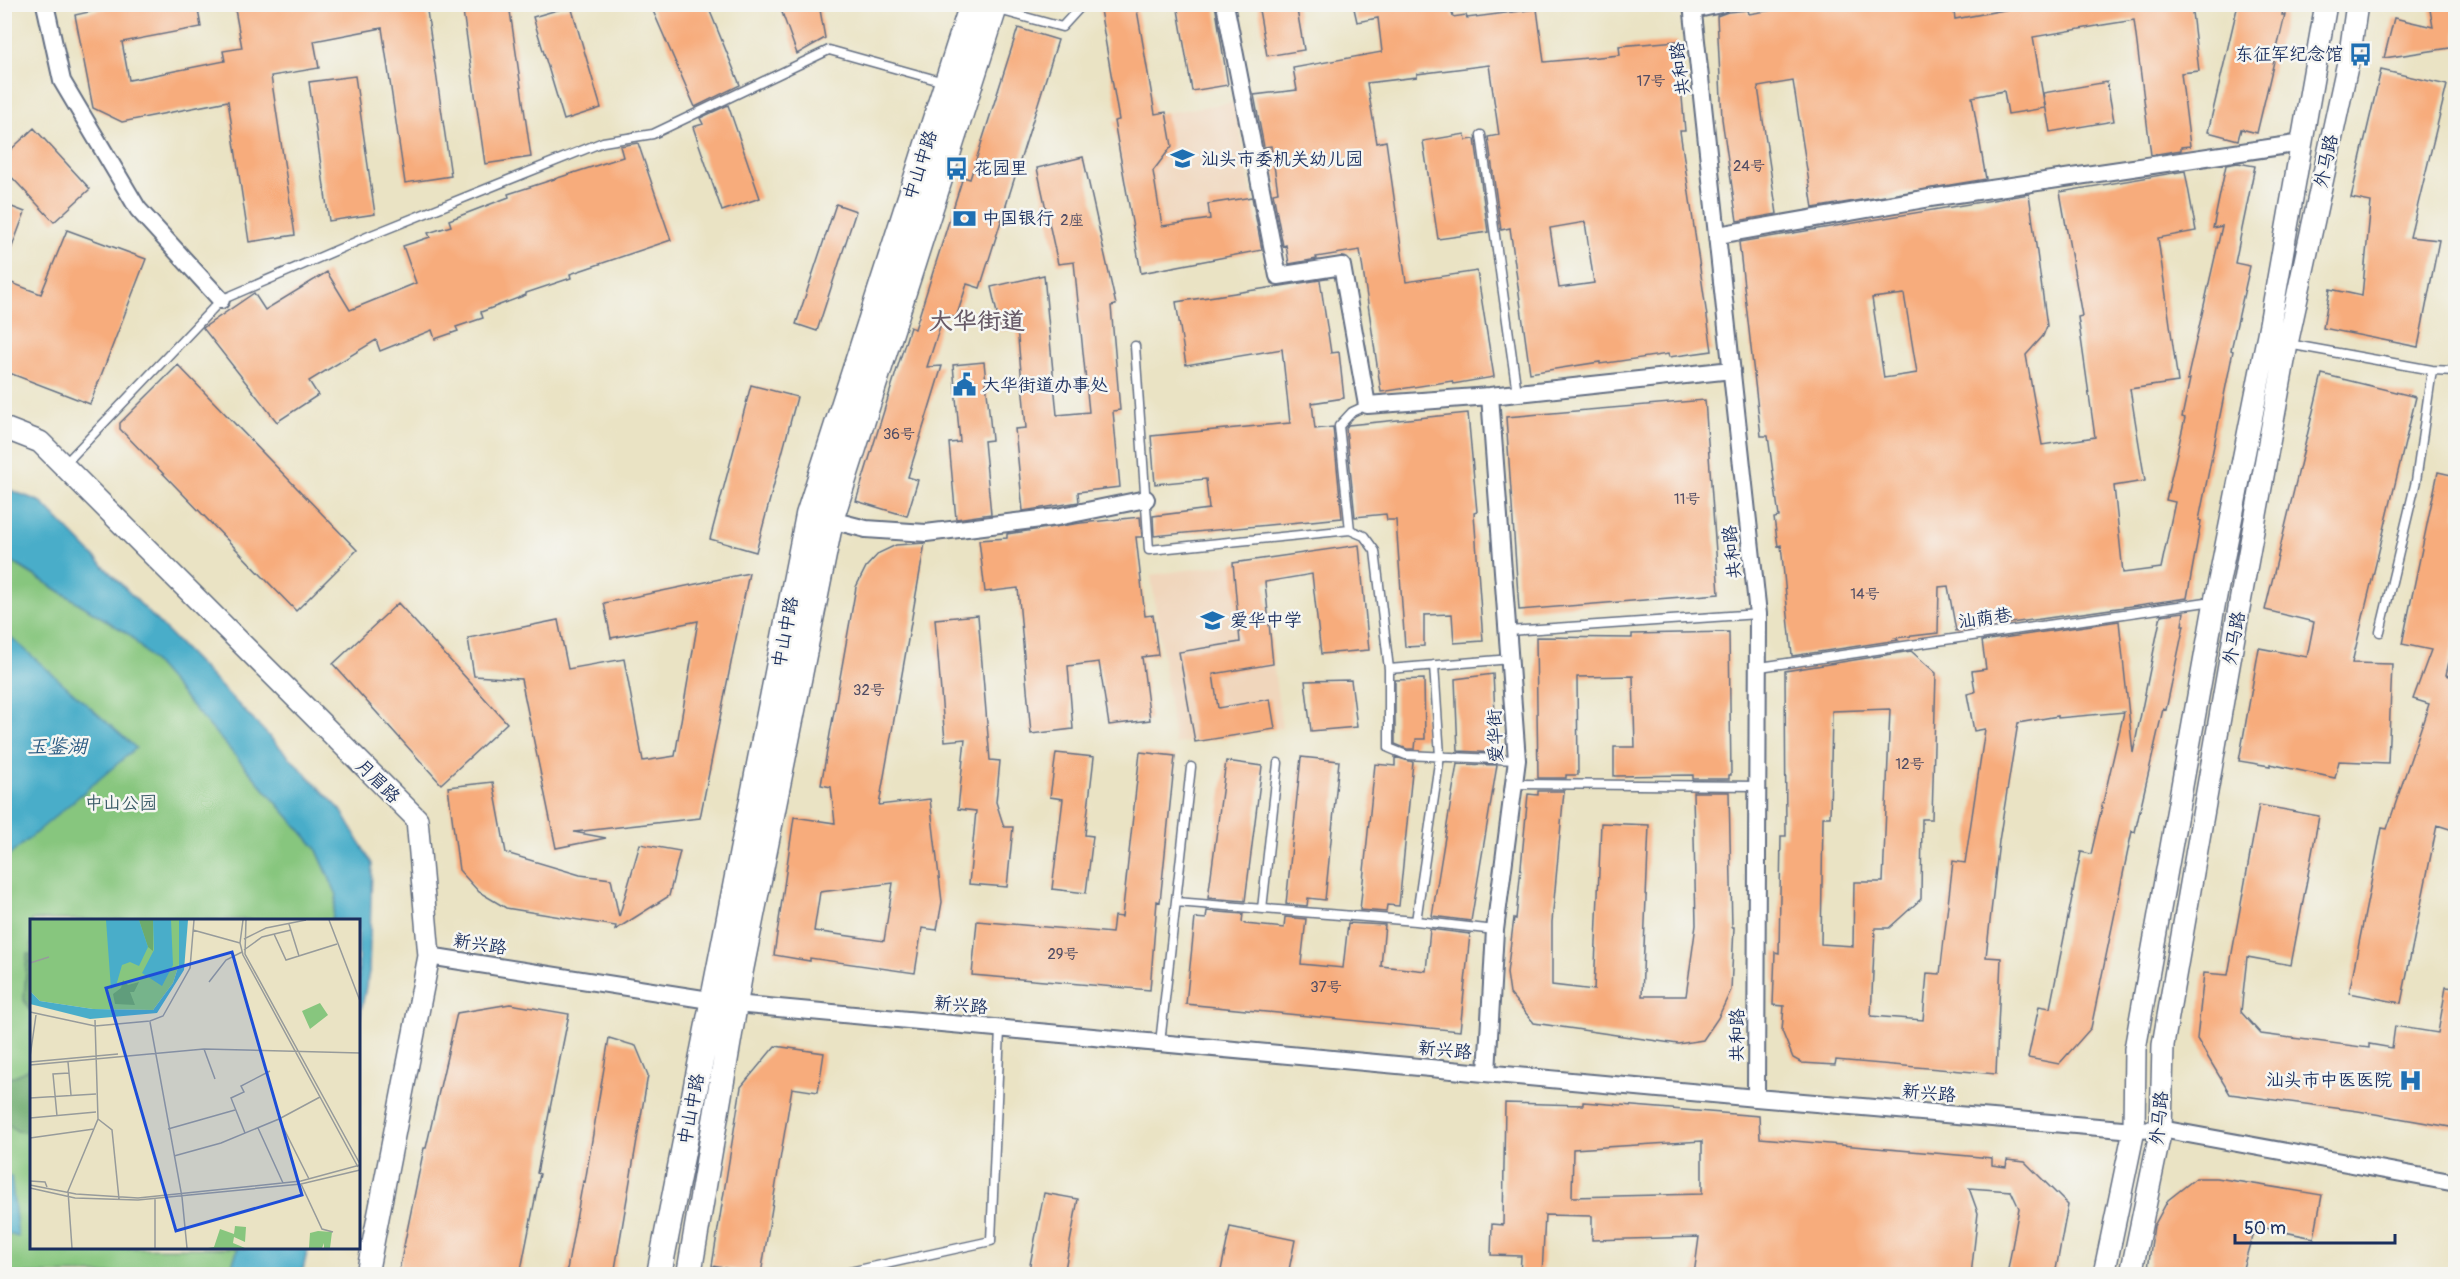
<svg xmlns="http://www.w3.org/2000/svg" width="2460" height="1279" viewBox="0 0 2460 1279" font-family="Pangolin,'LXGW WenKai TC',sans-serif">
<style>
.built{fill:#f0d6bc}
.green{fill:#87c67e;stroke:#517a6e;stroke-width:1.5}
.forest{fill:#6dab6d;stroke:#446d66;stroke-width:1.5}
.water{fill:#49adc9;stroke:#326e94;stroke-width:1.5}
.building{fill:#f7ac7b;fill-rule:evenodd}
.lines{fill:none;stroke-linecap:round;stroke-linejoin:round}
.service-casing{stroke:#636e82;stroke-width:11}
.minor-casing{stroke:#636e82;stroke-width:20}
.tertiary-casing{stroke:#636e82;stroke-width:24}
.secondary-casing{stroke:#636e82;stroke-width:27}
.service{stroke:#fff;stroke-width:8}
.minor{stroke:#fff;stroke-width:16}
.tertiary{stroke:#fff;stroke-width:21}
.secondary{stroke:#fff;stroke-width:24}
.labels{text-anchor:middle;stroke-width:5;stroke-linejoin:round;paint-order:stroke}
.number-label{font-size:15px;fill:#524e65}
.poi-label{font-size:18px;fill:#1b2f5e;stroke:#f6f6f2;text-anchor:start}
.street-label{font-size:18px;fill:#1b2f5e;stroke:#f6f6f2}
.park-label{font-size:18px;fill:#3b5c68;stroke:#f6f6f2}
.water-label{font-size:20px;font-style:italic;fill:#2b5b83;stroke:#f6f6f2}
.district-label{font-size:24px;font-weight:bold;fill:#685b68;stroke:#f6f6f2}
.inset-road{fill:none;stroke:#979b9b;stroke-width:1.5}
.view{fill:#1d4ed8;fill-opacity:0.15;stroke:#1d4ed8;stroke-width:3}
.inset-edge{fill:none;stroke:#1b2f5e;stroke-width:3}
</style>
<rect width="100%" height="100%" fill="#f6f6f2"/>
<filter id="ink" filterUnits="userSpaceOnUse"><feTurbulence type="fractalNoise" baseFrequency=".0167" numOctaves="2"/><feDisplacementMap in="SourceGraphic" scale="12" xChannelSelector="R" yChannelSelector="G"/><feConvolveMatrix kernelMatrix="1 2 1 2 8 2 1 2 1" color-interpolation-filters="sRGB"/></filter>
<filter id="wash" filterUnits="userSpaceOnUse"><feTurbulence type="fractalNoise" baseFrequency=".008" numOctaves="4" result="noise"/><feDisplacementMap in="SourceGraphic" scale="24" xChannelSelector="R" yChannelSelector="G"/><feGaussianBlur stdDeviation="1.35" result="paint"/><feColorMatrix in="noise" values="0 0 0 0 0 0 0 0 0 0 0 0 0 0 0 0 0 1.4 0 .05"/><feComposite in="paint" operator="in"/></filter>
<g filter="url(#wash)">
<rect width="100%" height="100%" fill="#eae3c4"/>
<path class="built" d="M1235 102 1252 197 1258 250 1141 273 1114 121Z
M1259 560 1282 728 1175 744 1151 575Z"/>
<path class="green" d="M4 557 130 635 316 848 337 895 332 920H32V1248H238L229 1274H5Z"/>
<path class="forest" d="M27 954H31V1013L24 1000Z
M31 1062 32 1133H31L17 1131 5 1121 4 1081 29 1069Z"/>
<path class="water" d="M5 488 41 502 341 810 372 864 369 972 359 1021 358 920H332L337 895 316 848 130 635 5 557Z
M5 632 136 748 5 859Z
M11 1176 18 1237 5 1233V1177Z
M238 1248H308L302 1274H229Z"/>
<g id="blocks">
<path class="building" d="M124 4H197L201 27 122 42 129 80 225 61 223 51 242 48 234 4H426L451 176 405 183 382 28 314 41 319 68 271 76 295 235 249 242 228 101 122 122 93 108 75 15Z
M462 4H509L531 157 485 164Z
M650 4H707L740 85 695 107Z
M779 4H819L825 38 797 54Z
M1099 4H1136L1155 114 1166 112 1172 146 1153 171 1162 226 1210 219 1208 204 1252 197 1262 250 1141 273 1114 121 1119 120Z
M1177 4H1215L1228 85 1192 91Z
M1258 4H1296L1304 50 1267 56Z
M1353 4H1450L1453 17 1466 15 1467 18 1537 9 1544 62 1620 55 1619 46 1677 41 1685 131H1680L1712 351 1669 357 1668 354 1600 364V362L1530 373 1510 228 1501 230 1488 137 1499 135 1489 65 1417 74V77L1367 83 1377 143 1386 141 1406 282 1477 271 1494 377 1453 384 1452 381 1381 392 1360 250 1316 257 1317 259 1289 264 1286 245 1283 246 1273 193 1278 192 1271 146 1264 147 1254 95 1297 90 1293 68 1382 52 1378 18 1357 22ZM1585 222 1594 283 1559 288 1550 228Z
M1807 4H1953L1955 19 2037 4H2191L2199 71 2181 73 2190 146 2181 147V150L2151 155 2134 20 2103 25 2033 37 2045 108 2008 114 2004 91 1972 97 1986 179 1813 208 1793 81 1758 87 1777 214 1737 221 1722 119 1717 16 1728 12 1748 10 1749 14Z
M2238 4H2284L2282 15H2285L2257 133 2241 129 2238 140 2208 132Z
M2429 4H2456V47L2384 58 2394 18 2433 27Z
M571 6 601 108 564 120 533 17Z
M1018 28 1058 40 980 288 967 284 956 318 944 314 927 367 942 366 908 477 918 480 907 516 856 501 910 327 915 329 963 177 970 179Z
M2381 70 2447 85 2410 237 2439 240 2418 347 2323 328 2330 289 2362 296 2371 202 2351 198Z
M355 76 375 214 329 221 309 82Z
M2107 82 2114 121 2050 132 2043 93Z
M728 105 760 198 722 211 693 127 703 124 700 118Z
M34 128 90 189 54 222 4 169V156Z
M1465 134 1466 140 1475 139 1488 232 1438 239 1423 141Z
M638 143 671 240 570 274 571 278 526 293V295L481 312 483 318 456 327 458 331 435 339 432 330 380 351 376 340 309 381 318 395 277 422 203 328 254 293 265 310 327 272 350 310 416 283 403 246 430 237 428 233 451 226 449 220 509 197 508 194 623 157 620 146Z
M1083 157 1116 305 1111 306 1120 410 1113 411 1120 487 1078 492 1079 502 1023 511 1015 429 1026 428 1017 327 1001 331 991 287 1044 275 1057 415 1089 412 1074 262 1058 264 1037 168Z
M2238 163 2255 166 2235 263 2250 266 2231 350 2233 351 2199 520 2201 521 2187 598 1956 631 1948 586 1939 587 1938 633 1895 638 1898 640 1792 656 1781 545 1778 546 1774 518 1779 517 1768 436H1761L1739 242 2029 194 2047 326 2043 336 2026 355 2042 445 2095 437 2078 317 2082 316 2060 192 2185 171 2196 231 2158 238 2178 382 2130 389 2145 481 2114 486 2123 573 2161 568 2175 502 2166 500 2185 418 2182 417 2190 379 2187 380 2222 226 2213 228 2226 165ZM1904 294 1917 373 1884 378 1872 298Z
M4 204 25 212 6 263 4 262Z
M836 204 856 211 817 331 796 324Z
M67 230 146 259 90 404 4 371V280L41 294Z
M1320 280 1331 353 1339 352 1344 398 1312 403 1315 429 1333 427 1342 518 1154 536 1153 516 1209 509 1206 479 1155 484 1151 436 1290 423 1282 349 1186 365 1176 302Z
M984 362 992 440 984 441 991 514 956 519 949 443 960 442 953 365Z
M178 365 357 550 296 611 120 429V423Z
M2322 374 2416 397 2352 663 2392 664 2388 763 2339 761 2335 778 2270 764V766L2239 761 2259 648 2307 657 2314 622 2265 610Z
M751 385 797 397 756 552 710 539Z
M1705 400 1719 594 1519 610 1506 417Z
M1468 413 1477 512 1474 513 1483 641 1454 643 1452 614 1424 615V646L1405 647 1396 520H1387L1386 514 1355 517 1346 428 1348 425Z
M2438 472 2456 476V632L2446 675 2456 678V727L2449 744 2454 746 2450 759 2456 760V831L2437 825 2401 1003 2349 993 2382 828 2387 829 2429 704 2413 699 2431 650 2402 644Z
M1140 517 1142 537H1136L1145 616 1153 615 1158 655 1142 657 1150 720 1109 725 1099 662 1068 666 1073 729 1031 734 1018 588 985 592 979 540 1007 538V534L1081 523Z
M925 543 879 805 930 799 942 902 937 930 922 928 915 973 810 958V961L774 955 794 817 835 823 831 787 821 785 856 587 866 567 879 553 896 545ZM893 883 884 941 814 931 820 892Z
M1359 545 1369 650 1321 654 1312 574 1265 582 1273 664 1213 674 1218 708 1270 699 1275 729 1195 742 1179 652 1240 642 1233 563Z
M749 573 700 818 574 832 606 838 556 848 521 679 474 676 468 638 558 620 568 669 624 659 643 761 675 756 698 621 611 638 604 603Z
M398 603 507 723 441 784 333 664Z
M2184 612 2182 625H2184L2166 710 2163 709 2135 832 2132 831 2091 1028 2059 1064 2028 1058 2039 1006 2050 1008 2081 852 2091 854 2124 712 2058 718V716L2018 723 1999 841 1986 957 2001 958 1996 1074 1836 1060 1835 1065 1802 1063 1793 1058 1782 1031 1784 1006 1773 1005 1775 952 1779 953 1781 836H1786L1785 671 1911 651 1936 673 1932 819H1922L1921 899 1889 928H1875L1871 1016 1923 1020 1927 973 1940 974 1953 861 1965 863 1985 729 1974 731 1967 694 1975 692 1972 671 1986 669 1982 641 2119 621 2133 753 2161 615ZM1890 709 1883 882H1854L1853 946 1821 944 1823 817H1830L1832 711Z
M978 615 990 760 1000 761 996 802 1004 827H1013L1007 887 969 884 976 811 958 809 965 739 945 741 935 619Z
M1729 632 1731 775H1729V779H1693V775L1614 776V747H1635L1633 676 1577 677 1578 775H1566V778H1538L1536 637 1632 638V634Z
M1493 674 1497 753 1458 751 1455 679Z
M1424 679 1425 739H1416L1415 749H1407L1395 744V680Z
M1351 680 1357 727 1311 731 1305 681Z
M1140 752 1175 756 1160 902 1157 901 1150 990 972 975 977 921 1112 933 1114 916 1122 917Z
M1056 753 1094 757 1085 835 1093 836 1086 893 1052 889 1063 799 1050 797Z
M1301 757 1339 761 1325 900 1308 898 1307 906 1286 904Z
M1395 757 1413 762 1399 906 1387 905 1386 912 1360 910 1375 764 1395 766Z
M1226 761 1262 766 1245 901 1208 898Z
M1457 764 1497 765 1471 921 1432 916Z
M493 782 506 853 580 875 611 879 619 917 640 844 680 851 669 896 615 930 616 926 506 908 479 892 459 870 448 787Z
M1538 791H1564L1552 922V985L1594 990 1601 823 1649 825 1642 996H1686L1696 925 1693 792H1729L1732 927H1734L1731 990 1718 1018 1703 1040 1678 1044 1534 1023 1510 994 1507 973 1514 918 1516 919 1528 794 1538 795Z
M2259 805 2319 816 2291 965 2247 957 2241 1012 2261 1034 2369 1048V1044L2392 1048 2395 1026 2438 1033 2446 987 2456 988V1128L2358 1111 2230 1094 2197 1039 2204 973 2228 975Z
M1207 911 1243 914 1242 922 1245 924 1284 928 1285 917 1306 919 1301 964 1343 968 1348 923 1385 925 1381 966 1426 971 1430 929 1470 934 1460 1031 1186 1004 1195 918 1206 919Z
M510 1004 569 1014 537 1173 540 1174 520 1275H398L424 1148H426L457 1013Z
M609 1038 636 1046 648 1075 614 1275H566L583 1181 585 1182Z
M775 1046 824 1053 818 1092 792 1088 761 1274 712 1266 741 1087Z
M1583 1102 1759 1116 1760 1138 1992 1158V1165L2006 1167 2007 1160 2025 1162 2068 1205 2055 1275H2007L2019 1208 2011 1191 1969 1188 1978 1213 1971 1275H1694L1699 1237 1592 1240V1216L1545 1215 1542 1275H1520L1521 1256 1491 1255 1492 1224 1503 1225 1505 1103 1583 1105ZM1702 1141V1194L1572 1197 1573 1149Z
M2196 1178H2217L2322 1195 2314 1238 2255 1226 2241 1275H2147L2154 1226 2168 1200Z
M1044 1193 1078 1199 1064 1275H1028Z
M1230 1227 1295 1240 1288 1275H1220Z"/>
</g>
</g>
<g filter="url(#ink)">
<use href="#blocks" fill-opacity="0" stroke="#636e82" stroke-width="1.5"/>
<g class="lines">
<defs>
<path id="service" d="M995 9 1062 27 1083 4
M1481 135 1517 393
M2288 344 2432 370 2456 371
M1135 346 1149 550 1350 530
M1367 405 1352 412 1339 426 1350 530 1364 536 1375 551 1389 669V748L1406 755 1517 760
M63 466 221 300 374 234 603 142 653 134 829 50 944 82
M1509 631 1758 614
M2380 632 2416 481 2432 370
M1760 667 2213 601
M1389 669 1511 659
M1514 784 1759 786
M1176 902 1416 921 1495 930
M1262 909 1278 763
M1416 921 1440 756 1434 665
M1160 1043 1191 767
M840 1274 991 1241 1000 1029"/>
<path id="minor" d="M45 4 62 81 138 209 221 300
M1225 4 1278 276 1342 266 1367 405 1490 396 1732 370
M1692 4 1758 614 1756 1098
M1693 10 1721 4
M1718 235 1930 198 2302 143
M831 520 866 529 926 533 1057 517 1146 499
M429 956 735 1004 1756 1098 2134 1130 2161 1129 2456 1183
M1487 1073 1495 930 1517 760 1490 396"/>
<path id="tertiary" d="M4 428 40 442 417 819 429 956 367 1274
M2104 1274 2134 1130 2135 1049 2215 601 2270 324 2326 4
M2131 1274 2161 1129 2163 1045 2239 608 2287 344 2350 53 2357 4"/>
<path id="secondary" d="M659 1274 808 515 972 4
M689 1274 740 975 831 520 996 4"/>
</defs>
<use href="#service" class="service-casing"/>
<use href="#minor" class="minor-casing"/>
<use href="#tertiary" class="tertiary-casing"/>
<use href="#secondary" class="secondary-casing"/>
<use href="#service" class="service"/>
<use href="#minor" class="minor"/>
<use href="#tertiary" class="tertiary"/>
<use href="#secondary" class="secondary"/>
</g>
</g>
<defs>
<symbol id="bus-bare" viewBox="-9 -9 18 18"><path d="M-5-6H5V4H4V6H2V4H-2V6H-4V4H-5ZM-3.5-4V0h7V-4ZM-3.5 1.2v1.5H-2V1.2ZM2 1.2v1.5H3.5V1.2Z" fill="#1f6fb2" stroke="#f6f6f2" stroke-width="2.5" paint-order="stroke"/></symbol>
<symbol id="school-bare" viewBox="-9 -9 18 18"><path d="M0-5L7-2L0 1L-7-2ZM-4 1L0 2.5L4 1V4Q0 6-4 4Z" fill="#1f6fb2" stroke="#f6f6f2" stroke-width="2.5" paint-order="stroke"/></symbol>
<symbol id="bank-bare" viewBox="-9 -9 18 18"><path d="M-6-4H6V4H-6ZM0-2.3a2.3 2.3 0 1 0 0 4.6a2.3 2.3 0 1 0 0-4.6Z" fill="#1f6fb2" stroke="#f6f6f2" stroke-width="2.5" paint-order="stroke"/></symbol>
<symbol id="civic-bare" viewBox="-9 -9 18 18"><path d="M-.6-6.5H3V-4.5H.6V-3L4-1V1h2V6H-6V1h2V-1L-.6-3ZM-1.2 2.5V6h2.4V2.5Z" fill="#1f6fb2" stroke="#f6f6f2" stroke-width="2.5" paint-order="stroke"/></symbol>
<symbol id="hospital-bare" viewBox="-9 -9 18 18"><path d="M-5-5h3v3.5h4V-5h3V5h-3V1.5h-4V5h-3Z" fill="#1f6fb2" stroke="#f6f6f2" stroke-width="2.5" paint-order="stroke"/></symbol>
</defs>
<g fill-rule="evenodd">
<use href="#bus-bare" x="2344" y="38" width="33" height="33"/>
<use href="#school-bare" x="1166" y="142" width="33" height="33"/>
<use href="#bus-bare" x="940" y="152" width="33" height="33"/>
<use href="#bank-bare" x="948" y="202" width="33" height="33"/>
<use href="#civic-bare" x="948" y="368" width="33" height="33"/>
<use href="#school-bare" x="1196" y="604" width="33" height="33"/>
<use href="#hospital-bare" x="2394" y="1064" width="33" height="33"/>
</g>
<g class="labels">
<g class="number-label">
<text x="1651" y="86">17号</text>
<text x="1749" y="171">24号</text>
<text x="1072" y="225">2座</text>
<text x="899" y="439">36号</text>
<text x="1687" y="504">11号</text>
<text x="1865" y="599">14号</text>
<text x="869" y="695">32号</text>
<text x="1910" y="769">12号</text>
<text x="1063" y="959">29号</text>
<text x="1326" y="992">37号</text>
</g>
<g class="poi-label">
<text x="2343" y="60" text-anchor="end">东征军纪念馆</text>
<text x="1201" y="165">汕头市委机关幼儿园</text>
<text x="974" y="174">花园里</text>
<text x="982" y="224">中国银行</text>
<text x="982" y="391">大华街道办事处</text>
<text x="1230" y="626">爱华中学</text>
<text x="2392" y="1086" text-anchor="end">汕头市中医医院</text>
</g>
<g class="street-label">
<text transform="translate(1680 69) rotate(-97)" y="6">共和路</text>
<text transform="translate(2326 161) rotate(-78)" y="6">外马路</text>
<text transform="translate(920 165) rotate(-72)" y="6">中山中路</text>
<text transform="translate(1732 552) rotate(-96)" y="6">共和路</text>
<text transform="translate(1985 618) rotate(-8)" y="6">汕荫巷</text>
<text transform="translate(785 632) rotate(-79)" y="6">中山中路</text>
<text transform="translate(2234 638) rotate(-80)" y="6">外马路</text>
<text transform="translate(1495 736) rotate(-92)" y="6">爱华街</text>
<text transform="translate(378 781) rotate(45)" y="6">月眉路</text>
<text transform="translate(480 944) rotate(9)" y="6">新兴路</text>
<text transform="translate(961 1005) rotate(5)" y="6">新兴路</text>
<text transform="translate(1737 1035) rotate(-90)" y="6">共和路</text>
<text transform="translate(1445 1050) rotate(5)" y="6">新兴路</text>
<text transform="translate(1929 1093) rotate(5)" y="6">新兴路</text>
<text transform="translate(691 1109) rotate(-79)" y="6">中山中路</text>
<text transform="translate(2159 1118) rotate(-85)" y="6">外马路</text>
</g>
<g class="park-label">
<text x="121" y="809">中山公园</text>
</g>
<g class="water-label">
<text x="57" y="753">玉鉴湖</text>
</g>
<g class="district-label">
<text x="977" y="329">大华街道</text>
</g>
</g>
<g transform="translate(30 919)">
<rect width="330" height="330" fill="#eae3c4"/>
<path d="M0 1H149V45L143 64 123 91 63 90 10 82 0 72ZM290 84 298 96 280 110 272 92ZM205 307 216 308 215 323 204 318 203 324 215 329H178L184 328 190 310 204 315ZM288 312 302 313 300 329H294V324L292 329H279L280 314Z" fill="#87c67e"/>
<path d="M109 1H123V32L118 28ZM93 61 98 66 109 63 104 73H100L105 86 85 85 83 75 91 69Z" fill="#6dab6d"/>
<path d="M76 1H109L118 28 109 47 100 43 92 46 86 67 81 70ZM123 1H141L143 46 132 67 112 54 124 31ZM149 1H158L154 51 127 94 60 100 0 85V72L10 82 63 90 123 91 143 64 149 45Z" fill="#49adc9"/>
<path class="inset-road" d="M213 1 210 24 213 36 328 248M216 1 215 35 330 245M299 1 330 82M259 5 269 37M163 11 210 24M244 15 256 41 307 25M214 20 236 9 276 1M214 31 232 18 261 11M0 44 19 38M179 63 196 41 212 33M0 93 65 107 120 102 133 97 160 49 164 1M120 103 152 278 157 329M174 130 185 160M0 138 6 96M0 143 88 135M38 143 41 176M0 146 174 130 330 134M0 179 66 175M27 197 23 155 39 154M0 199 66 193M68 200 82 211 89 280M249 200 279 260M228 209 253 264M138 210 205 191M215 214 201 179 214 173 211 167 240 152M0 219 64 210M144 237 191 224 249 200 290 178M0 262 15 263 17 268M271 265 292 310 303 313M0 266 46 275 108 279 271 262 330 246M0 269 45 279 108 281 271 265 330 251M125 280V329M42 329 38 272 68 200 65 101"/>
<path class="view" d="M202 33 272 276 146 312 76 69Z"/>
<rect width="330" height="330" class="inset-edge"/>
</g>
<rect width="2460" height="1279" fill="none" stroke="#f6f6f2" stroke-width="24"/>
<path d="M2235 1234v9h160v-9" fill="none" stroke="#1b2f5e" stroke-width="3"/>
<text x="2244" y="1234" font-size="18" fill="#1b2f5e" stroke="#f6f6f2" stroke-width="4.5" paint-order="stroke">50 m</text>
</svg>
